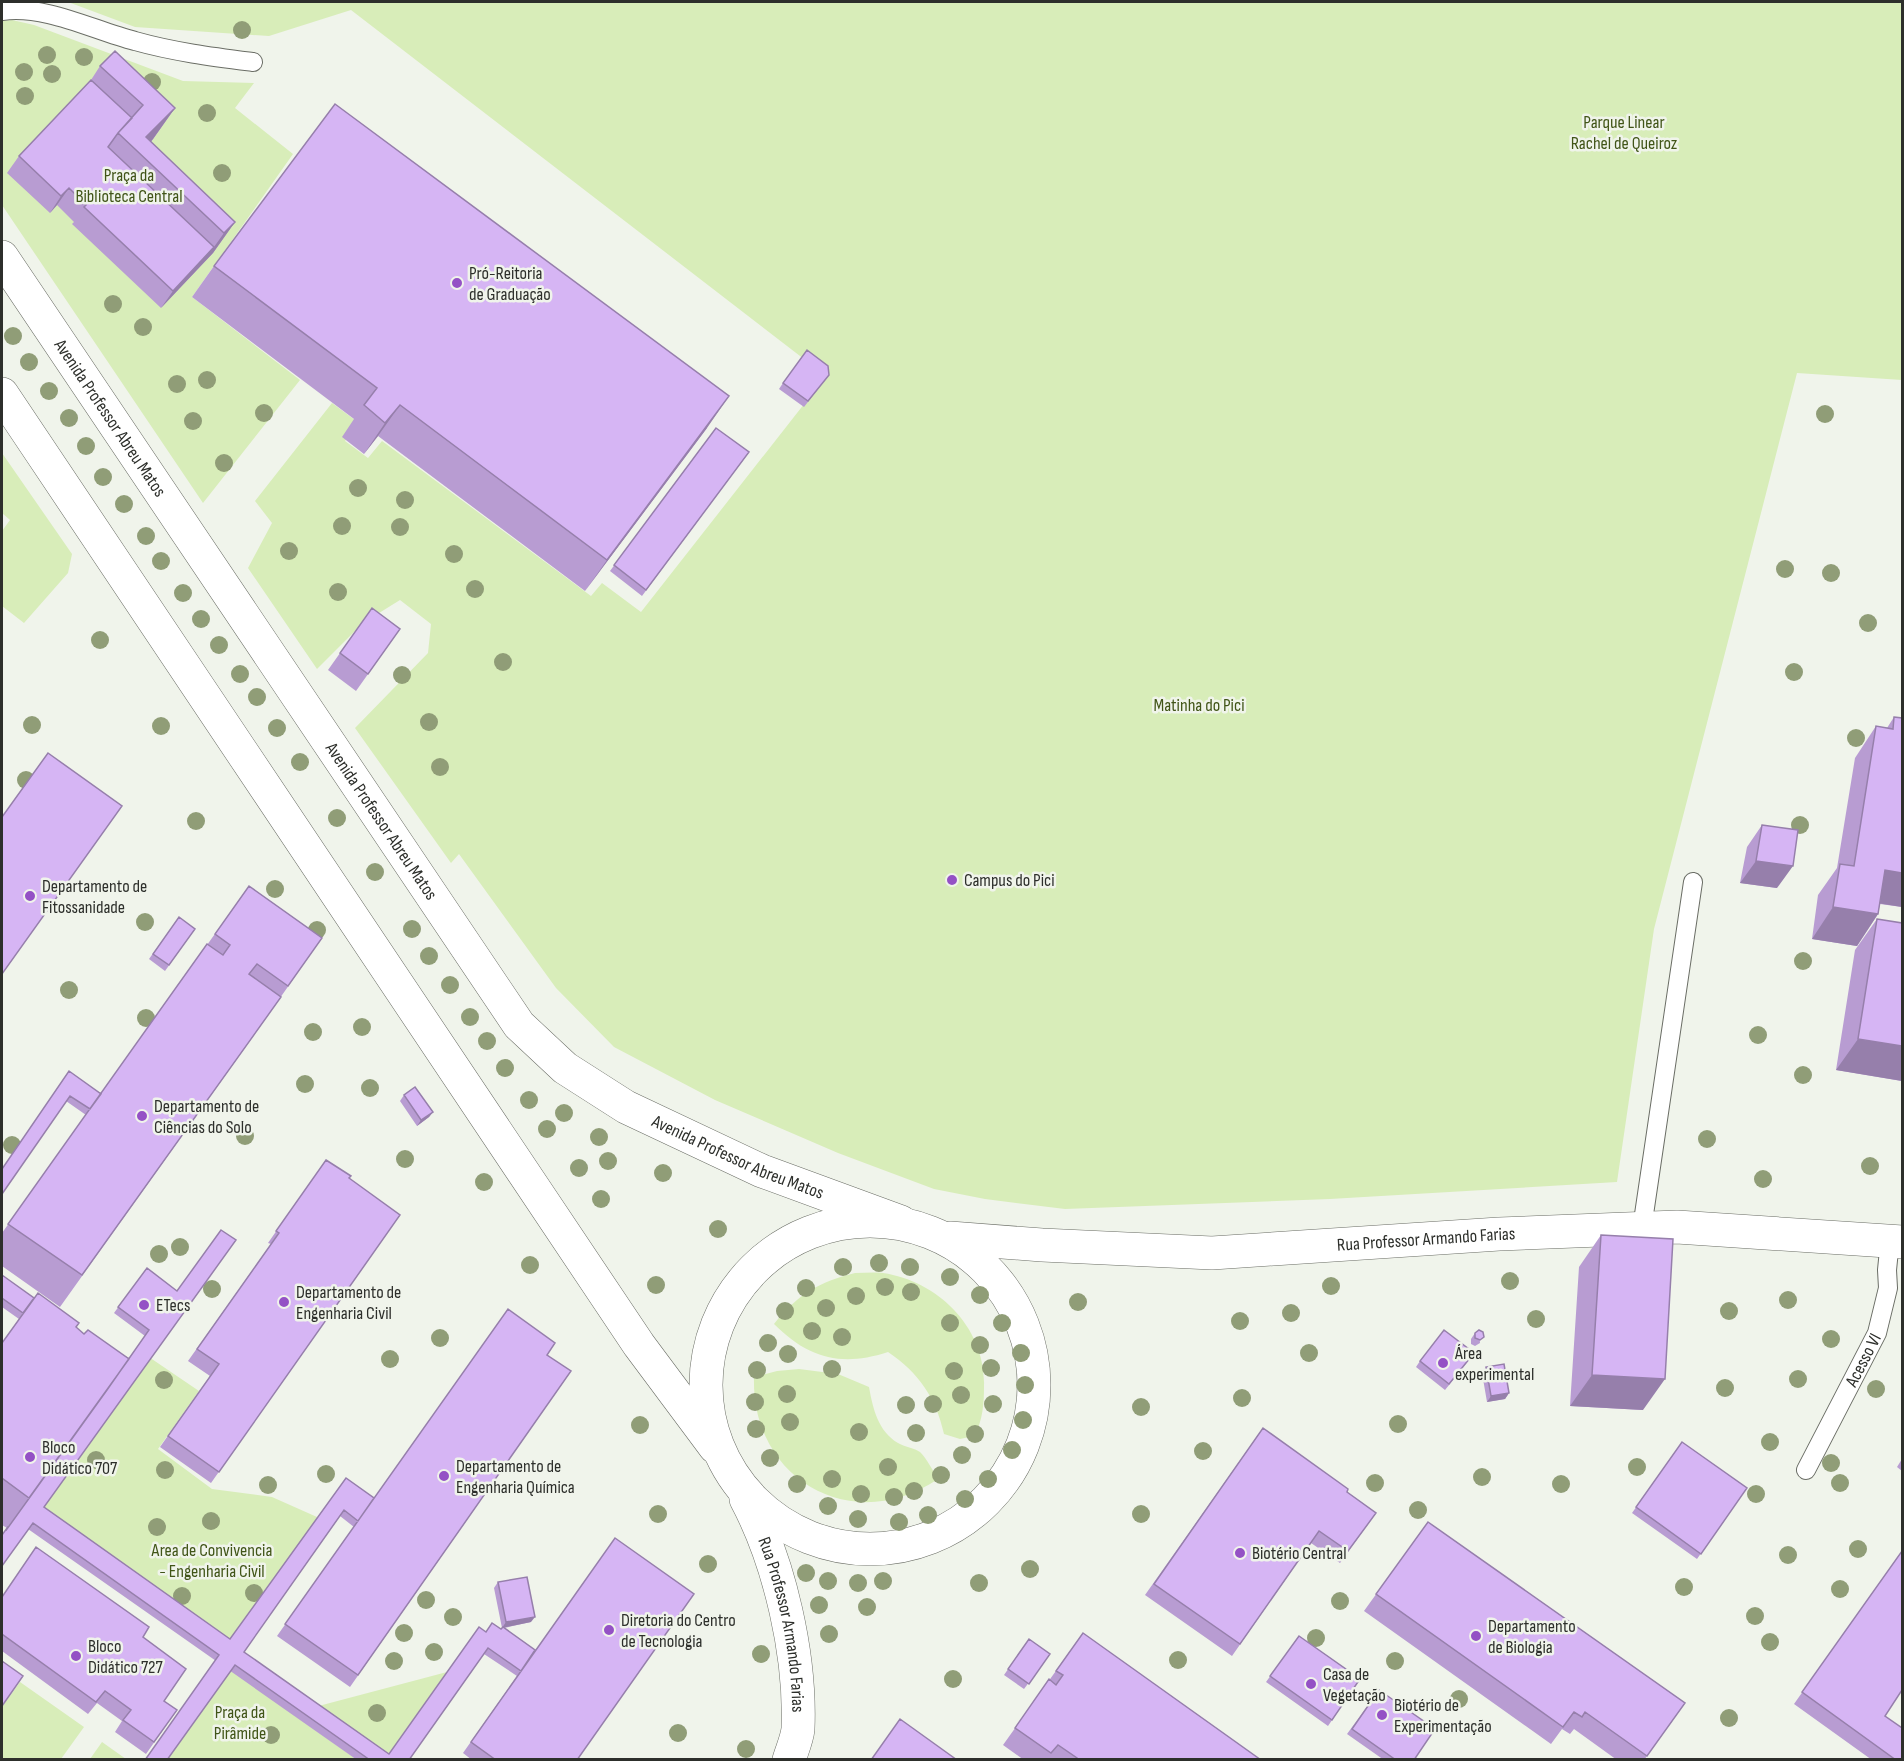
<svg xmlns="http://www.w3.org/2000/svg" width="1904" height="1761" viewBox="0 0 1904 1761" font-family="'Sofia Sans Condensed',sans-serif">
<style>
.green{fill:#d8edb9}
.lines{fill:none;stroke-linecap:round;stroke-linejoin:round}
.service-casing{stroke:#6a6d65;stroke-width:20}
.minor-casing{stroke:#6a6d65;stroke-width:34}
.service{stroke:#fff;stroke-width:18}
.minor{stroke:#fff;stroke-width:33}
.tree{fill:#909d77}
.wall{fill:#b89cd2}
.shaded-wall{fill:#967fab}
.building{fill:#d6b5f4;stroke:#967fab;stroke-width:1.5}
.poi-dot{fill:#9451c5;stroke:#f0f4eb;stroke-width:2}
.labels{text-anchor:middle;stroke-width:5;stroke-linejoin:round;paint-order:stroke}
.park-label{font-size:18px;fill:#415518;stroke:#f0f4eb}
.poi-label{font-size:18px;fill:#2d2f2b;stroke:#f0f4eb;text-anchor:start}
.street-label{font-size:18px;fill:#2d2f2b;stroke:#f0f4eb}
</style>
<rect width="100%" height="100%" fill="#f0f4eb"/>
<path class="green" d="M68 2H1902V380L1797 373 1654 929 1617 1182 1330 1199 1065 1209 985 1199 934 1189 838 1153 715 1100 614 1047 556 988 459 854 451 863 355 728 428 653 431 624 400 600 363 623 317 669 248 568 272 523 255 501 332 403 359 423 345 441 368 458 382 441 591 596 602 583 641 612 826 376 351 10 269 36 135 27Z
M12 20 34 25 183 81 254 83 235 108 293 154 192 297 300 380 203 503 2 205V21Z
M2 453 72 554 68 573 24 623 2 606V531L10 520 2 513Z
M855 1273C864 1273 874 1272 883 1273 938 1281 986 1328 984 1386 984 1403 983 1421 974 1436L960 1439 944 1434C936 1398 919 1373 888 1352 842 1367 809 1359 774 1324 798 1294 819 1282 855 1273Z
M143 1353 199 1391 158 1449 212 1489 272 1497 326 1521 228 1658 27 1516Z
M799 1369 838 1374 869 1387C873 1409 878 1431 898 1443 904 1447 915 1448 920 1452 927 1459 933 1471 938 1479 853 1537 751 1480 754 1377L777 1371Z
M231 1670 356 1759 167 1760Z
M447 1672 385 1759 311 1708Z
M20 1682 84 1727 61 1759H2V1707Z
M102 1742 126 1759H90Z"/>
<g class="lines">
<defs>
<g id="service">
<path d="M2 11C47 5 92 30 135 41 174 52 214 57 253 62"/>
<path d="M1642 1228 1693 882"/>
<path id="s1" d="M1806 1470 1877 1333 1888 1288 1887 1270 1890 1240"/>
</g>
<g id="minor">
<path id="s2" d="M2 257 519 1025 565 1068 626 1107 762 1171 901 1222"/>
<path d="M2 394 639 1345 715 1447"/>
<circle cx="870" cy="1385" r="164"/>
<path id="s3" d="M950 1238 1042 1245 1212 1253 1499 1234 1677 1227 1902 1242"/>
<path id="s4" d="M746 1499C780 1563 801 1656 798 1729 797 1739 792 1750 789 1760"/>
</g>
</defs>
<use href="#service" class="service-casing"/>
<use href="#minor" class="minor-casing"/>
<use href="#service" class="service"/>
<use href="#minor" class="minor"/>
</g>
<g class="tree">
<circle cx="242" cy="30" r="9"/>
<circle cx="47" cy="55" r="9"/>
<circle cx="84" cy="57" r="9"/>
<circle cx="24" cy="72" r="9"/>
<circle cx="52" cy="74" r="9"/>
<circle cx="152" cy="82" r="9"/>
<circle cx="25" cy="96" r="9"/>
<circle cx="207" cy="113" r="9"/>
<circle cx="222" cy="173" r="9"/>
<circle cx="113" cy="304" r="9"/>
<circle cx="143" cy="327" r="9"/>
<circle cx="13" cy="336" r="9"/>
<circle cx="29" cy="362" r="9"/>
<circle cx="207" cy="380" r="9"/>
<circle cx="177" cy="384" r="9"/>
<circle cx="49" cy="391" r="9"/>
<circle cx="264" cy="413" r="9"/>
<circle cx="1825" cy="414" r="9"/>
<circle cx="69" cy="418" r="9"/>
<circle cx="193" cy="421" r="9"/>
<circle cx="86" cy="446" r="9"/>
<circle cx="224" cy="463" r="9"/>
<circle cx="103" cy="477" r="9"/>
<circle cx="358" cy="488" r="9"/>
<circle cx="405" cy="500" r="9"/>
<circle cx="124" cy="504" r="9"/>
<circle cx="342" cy="526" r="9"/>
<circle cx="400" cy="527" r="9"/>
<circle cx="146" cy="536" r="9"/>
<circle cx="289" cy="551" r="9"/>
<circle cx="454" cy="554" r="9"/>
<circle cx="161" cy="561" r="9"/>
<circle cx="1785" cy="569" r="9"/>
<circle cx="1831" cy="573" r="9"/>
<circle cx="475" cy="589" r="9"/>
<circle cx="338" cy="592" r="9"/>
<circle cx="183" cy="593" r="9"/>
<circle cx="201" cy="619" r="9"/>
<circle cx="1868" cy="623" r="9"/>
<circle cx="100" cy="640" r="9"/>
<circle cx="219" cy="645" r="9"/>
<circle cx="503" cy="662" r="9"/>
<circle cx="1794" cy="672" r="9"/>
<circle cx="240" cy="674" r="9"/>
<circle cx="402" cy="675" r="9"/>
<circle cx="257" cy="697" r="9"/>
<circle cx="429" cy="722" r="9"/>
<circle cx="32" cy="725" r="9"/>
<circle cx="161" cy="726" r="9"/>
<circle cx="277" cy="728" r="9"/>
<circle cx="1856" cy="738" r="9"/>
<circle cx="300" cy="762" r="9"/>
<circle cx="440" cy="767" r="9"/>
<circle cx="26" cy="780" r="9"/>
<circle cx="337" cy="818" r="9"/>
<circle cx="196" cy="821" r="9"/>
<circle cx="1800" cy="825" r="9"/>
<circle cx="375" cy="872" r="9"/>
<circle cx="275" cy="889" r="9"/>
<circle cx="145" cy="922" r="9"/>
<circle cx="412" cy="929" r="9"/>
<circle cx="317" cy="930" r="9"/>
<circle cx="429" cy="956" r="9"/>
<circle cx="1803" cy="961" r="9"/>
<circle cx="450" cy="985" r="9"/>
<circle cx="69" cy="990" r="9"/>
<circle cx="470" cy="1017" r="9"/>
<circle cx="146" cy="1018" r="9"/>
<circle cx="362" cy="1027" r="9"/>
<circle cx="313" cy="1032" r="9"/>
<circle cx="1758" cy="1035" r="9"/>
<circle cx="487" cy="1041" r="9"/>
<circle cx="505" cy="1068" r="9"/>
<circle cx="1803" cy="1075" r="9"/>
<circle cx="305" cy="1084" r="9"/>
<circle cx="370" cy="1088" r="9"/>
<circle cx="529" cy="1100" r="9"/>
<circle cx="564" cy="1113" r="9"/>
<circle cx="547" cy="1129" r="9"/>
<circle cx="245" cy="1136" r="9"/>
<circle cx="599" cy="1137" r="9"/>
<circle cx="1707" cy="1139" r="9"/>
<circle cx="12" cy="1145" r="9"/>
<circle cx="405" cy="1159" r="9"/>
<circle cx="608" cy="1161" r="9"/>
<circle cx="1870" cy="1166" r="9"/>
<circle cx="579" cy="1168" r="9"/>
<circle cx="663" cy="1173" r="9"/>
<circle cx="1763" cy="1179" r="9"/>
<circle cx="484" cy="1182" r="9"/>
<circle cx="601" cy="1199" r="9"/>
<circle cx="718" cy="1229" r="9"/>
<circle cx="180" cy="1247" r="9"/>
<circle cx="159" cy="1254" r="9"/>
<circle cx="879" cy="1263" r="9"/>
<circle cx="530" cy="1265" r="9"/>
<circle cx="843" cy="1267" r="9"/>
<circle cx="910" cy="1267" r="9"/>
<circle cx="950" cy="1277" r="9"/>
<circle cx="1510" cy="1281" r="9"/>
<circle cx="656" cy="1285" r="9"/>
<circle cx="1331" cy="1286" r="9"/>
<circle cx="885" cy="1287" r="9"/>
<circle cx="806" cy="1288" r="9"/>
<circle cx="212" cy="1289" r="9"/>
<circle cx="911" cy="1292" r="9"/>
<circle cx="980" cy="1295" r="9"/>
<circle cx="856" cy="1296" r="9"/>
<circle cx="1788" cy="1300" r="9"/>
<circle cx="1078" cy="1302" r="9"/>
<circle cx="826" cy="1308" r="9"/>
<circle cx="785" cy="1311" r="9"/>
<circle cx="1729" cy="1311" r="9"/>
<circle cx="1291" cy="1313" r="9"/>
<circle cx="1536" cy="1319" r="9"/>
<circle cx="1240" cy="1321" r="9"/>
<circle cx="950" cy="1323" r="9"/>
<circle cx="1002" cy="1323" r="9"/>
<circle cx="812" cy="1331" r="9"/>
<circle cx="842" cy="1337" r="9"/>
<circle cx="440" cy="1338" r="9"/>
<circle cx="1831" cy="1339" r="9"/>
<circle cx="768" cy="1343" r="9"/>
<circle cx="980" cy="1345" r="9"/>
<circle cx="1021" cy="1353" r="9"/>
<circle cx="1309" cy="1353" r="9"/>
<circle cx="788" cy="1354" r="9"/>
<circle cx="390" cy="1359" r="9"/>
<circle cx="991" cy="1368" r="9"/>
<circle cx="832" cy="1369" r="9"/>
<circle cx="757" cy="1370" r="9"/>
<circle cx="954" cy="1371" r="9"/>
<circle cx="1798" cy="1379" r="9"/>
<circle cx="164" cy="1380" r="9"/>
<circle cx="1025" cy="1385" r="9"/>
<circle cx="1725" cy="1388" r="9"/>
<circle cx="1876" cy="1389" r="9"/>
<circle cx="787" cy="1394" r="9"/>
<circle cx="961" cy="1395" r="9"/>
<circle cx="1242" cy="1398" r="9"/>
<circle cx="755" cy="1402" r="9"/>
<circle cx="933" cy="1404" r="9"/>
<circle cx="993" cy="1404" r="9"/>
<circle cx="906" cy="1405" r="9"/>
<circle cx="1141" cy="1407" r="9"/>
<circle cx="1023" cy="1420" r="9"/>
<circle cx="790" cy="1422" r="9"/>
<circle cx="1398" cy="1424" r="9"/>
<circle cx="640" cy="1425" r="9"/>
<circle cx="756" cy="1429" r="9"/>
<circle cx="859" cy="1432" r="9"/>
<circle cx="916" cy="1433" r="9"/>
<circle cx="975" cy="1434" r="9"/>
<circle cx="1770" cy="1442" r="9"/>
<circle cx="1012" cy="1450" r="9"/>
<circle cx="1203" cy="1451" r="9"/>
<circle cx="962" cy="1455" r="9"/>
<circle cx="770" cy="1458" r="9"/>
<circle cx="96" cy="1460" r="9"/>
<circle cx="1831" cy="1463" r="9"/>
<circle cx="888" cy="1467" r="9"/>
<circle cx="1637" cy="1467" r="9"/>
<circle cx="165" cy="1470" r="9"/>
<circle cx="326" cy="1474" r="9"/>
<circle cx="941" cy="1475" r="9"/>
<circle cx="1482" cy="1477" r="9"/>
<circle cx="832" cy="1479" r="9"/>
<circle cx="988" cy="1479" r="9"/>
<circle cx="1375" cy="1483" r="9"/>
<circle cx="1840" cy="1483" r="9"/>
<circle cx="797" cy="1484" r="9"/>
<circle cx="1561" cy="1484" r="9"/>
<circle cx="268" cy="1485" r="9"/>
<circle cx="914" cy="1491" r="9"/>
<circle cx="861" cy="1494" r="9"/>
<circle cx="1756" cy="1494" r="9"/>
<circle cx="894" cy="1497" r="9"/>
<circle cx="965" cy="1499" r="9"/>
<circle cx="828" cy="1506" r="9"/>
<circle cx="1418" cy="1510" r="9"/>
<circle cx="658" cy="1514" r="9"/>
<circle cx="1141" cy="1514" r="9"/>
<circle cx="928" cy="1515" r="9"/>
<circle cx="858" cy="1519" r="9"/>
<circle cx="211" cy="1521" r="9"/>
<circle cx="899" cy="1522" r="9"/>
<circle cx="157" cy="1527" r="9"/>
<circle cx="1858" cy="1549" r="9"/>
<circle cx="1788" cy="1555" r="9"/>
<circle cx="708" cy="1564" r="9"/>
<circle cx="1030" cy="1569" r="9"/>
<circle cx="806" cy="1573" r="9"/>
<circle cx="828" cy="1581" r="9"/>
<circle cx="883" cy="1581" r="9"/>
<circle cx="858" cy="1583" r="9"/>
<circle cx="979" cy="1583" r="9"/>
<circle cx="1684" cy="1587" r="9"/>
<circle cx="1840" cy="1589" r="9"/>
<circle cx="254" cy="1593" r="9"/>
<circle cx="182" cy="1596" r="9"/>
<circle cx="426" cy="1600" r="9"/>
<circle cx="1340" cy="1601" r="9"/>
<circle cx="819" cy="1605" r="9"/>
<circle cx="867" cy="1607" r="9"/>
<circle cx="1755" cy="1616" r="9"/>
<circle cx="453" cy="1617" r="9"/>
<circle cx="404" cy="1633" r="9"/>
<circle cx="829" cy="1634" r="9"/>
<circle cx="1316" cy="1638" r="9"/>
<circle cx="1770" cy="1642" r="9"/>
<circle cx="434" cy="1652" r="9"/>
<circle cx="761" cy="1654" r="9"/>
<circle cx="1178" cy="1660" r="9"/>
<circle cx="394" cy="1661" r="9"/>
<circle cx="1395" cy="1661" r="9"/>
<circle cx="953" cy="1679" r="9"/>
<circle cx="1459" cy="1699" r="9"/>
<circle cx="377" cy="1713" r="9"/>
<circle cx="1729" cy="1718" r="9"/>
<circle cx="678" cy="1733" r="9"/>
<circle cx="271" cy="1735" r="9"/>
<circle cx="746" cy="1749" r="9"/>
</g>
<path class="wall" d="M100 66 175 108 151 142 235 222 213 253 161 308 72 224 74 222 57 205 50 213 7 173 19 156 91 80Z
M214 266 707 428 585 591 378 436 364 454 342 437 354 419 192 297Z
M829 375 804 407 779 389 783 383Z
M716 428 749 452 642 596 610 571Z
M372 608 400 629 356 691 328 670Z
M1894 717 1902 718V907L1880 904 1878 914 1857 946 1812 939 1818 895 1837 868 1855 758 1876 726 1887 728Z
M1762 825 1777 888 1740 883 1747 847Z
M249 886 322 938 259 1028 60 1307 2 1266V1233L86 1115 66 1101 69 1071 101 1094Z
M179 917 195 929 165 971 149 959Z
M1877 919 1902 923V1081L1836 1070 1855 950Z
M404 1095 433 1112 429 1117 417 1126 400 1101Z
M326 1160 349 1179 400 1215 211 1483 160 1447 210 1376 188 1361 271 1244 268 1243Z
M1601 1235 1643 1410 1570 1406 1579 1267Z
M147 1268 177 1291 44 1507 230 1639 346 1478 374 1498 547 1355 571 1371 350 1687 277 1636 354 1527 340 1516 244 1652 389 1754 486 1632 501 1629 502 1628 494 1588 498 1582 531 1622 504 1628 577 1760H472L463 1753 517 1676 484 1654 409 1760H357L28 1529 7 1528 2 1525V1343L19 1319 2 1307V1275L84 1334 129 1358 145 1336 114 1313Z
M1479 1330 1480 1343 1475 1346 1471 1344V1339L1475 1333Z
M1470 1359 1445 1390 1416 1367 1420 1361Z
M1486 1367 1509 1393 1505 1399 1487 1402 1482 1373Z
M1263 1428 1347 1492 1376 1513 1340 1563 1311 1543 1232 1656 1145 1595Z
M1682 1442 1747 1488 1697 1559 1632 1513Z
M1902 1459V1471L1897 1467Z
M1428 1522 1685 1703 1644 1760H1617L1574 1729 1570 1734 1562 1729 1551 1744 1364 1611Z
M1902 1551 1885 1716 1902 1760H1872L1794 1704Z
M2 1597 143 1637 164 1701 177 1710 146 1754 115 1732 122 1721 97 1703 88 1714 2 1651Z
M1083 1633 1261 1760H1024L1003 1745Z
M1299 1636 1360 1679 1328 1726 1266 1682Z
M1029 1639 1050 1654 1024 1689 1004 1675Z
M1379 1690 1414 1760H1384L1347 1734Z"/>
<path class="shaded-wall" d="M175 108 153 139 140 153 146 137Z
M69 188 57 205 50 213 61 196Z
M235 222 213 253 161 308 173 291 214 247 224 233Z
M729 396 707 428 585 591 607 560Z
M400 405 378 436 364 454 385 423Z
M1756 861 1793 866 1777 888 1740 883Z
M1885 870 1902 873V907L1864 901Z
M1833 907 1878 914 1857 946 1812 939Z
M1858 1039 1902 1046V1081L1836 1070Z
M433 1112 429 1117 417 1126 421 1120Z
M1592 1375 1665 1379 1643 1410 1570 1406Z
M1509 1393 1505 1399 1487 1402 1491 1396Z
M535 1617 531 1622 502 1628 506 1622Z"/>
<path class="building" d="M115 51 175 108 146 137 235 222 224 233 118 133 143 105 100 66Z
M91 80 132 118 118 133 108 147 214 247 173 291 84 207 86 205 69 188 61 196 19 156Z
M335 104 729 396 607 560 400 405 385 423 364 405 377 388 214 266Z
M807 350 828 366 829 375 808 401 783 383Z
M716 428 749 452 646 590 614 565Z
M372 608 400 629 368 674 340 653Z
M1894 717 1902 718V873L1885 870 1878 914 1833 907 1840 864 1854 866 1876 726 1893 729Z
M48 753 122 806 2 974V817Z
M1762 825 1798 830 1793 866 1756 861Z
M249 886 322 938 288 986 257 964 249 974 281 997 82 1275 8 1224 207 944 223 955 230 945 215 934Z
M179 917 195 929 169 965 153 954Z
M1877 919 1902 923V1046L1858 1039Z
M69 1071 101 1094 90 1109 70 1096 2 1194V1169Z
M415 1087 433 1112 421 1120 404 1095Z
M326 1160 351 1176 349 1178 400 1215 219 1472 168 1436 219 1364 197 1349 279 1233 276 1231Z
M221 1230 236 1240 44 1507 230 1639 346 1478 374 1498 358 1521 344 1510 244 1652 389 1754 479 1627 486 1632 492 1623 501 1629 503 1627 535 1650 521 1671 488 1648 409 1760H370L235 1665 167 1760H145L219 1655 33 1523 2 1566V1535L7 1528V1529L107 1390 149 1330 118 1307 147 1268 177 1291Z
M1601 1235 1673 1239 1665 1379 1592 1375Z
M2 1275 34 1298 23 1313 2 1298Z
M38 1293 79 1323 76 1327 84 1334 88 1330 129 1359 29 1498 2 1478V1343Z
M508 1309 555 1343 547 1355 571 1371 358 1675 285 1624Z
M1444 1330 1474 1353 1449 1384 1420 1361Z
M1479 1330 1483 1332 1484 1337 1480 1340 1475 1338V1333Z
M1504 1364 1509 1393 1491 1396 1486 1367Z
M1263 1428 1348 1489 1347 1492 1376 1513 1348 1551 1319 1531 1240 1644 1154 1584Z
M1682 1442 1747 1488 1701 1554 1636 1507Z
M1428 1522 1685 1703 1647 1756 1585 1712 1582 1717 1574 1712 1563 1727 1376 1594Z
M615 1538 694 1594 577 1760H496L471 1742Z
M36 1547 149 1627 143 1637 186 1669 164 1701 177 1710 154 1742 123 1720 131 1710 105 1691 96 1702 2 1634V1597Z
M1902 1551V1690L1885 1716 1902 1728V1760H1896L1802 1692Z
M527 1577 535 1617 506 1622 498 1582Z
M1083 1633 1261 1760H1076L1077 1758 1058 1745 1051 1753 1015 1728 1049 1679 1056 1685 1063 1675 1056 1671Z
M1299 1636 1360 1679 1332 1720 1270 1676Z
M1029 1639 1050 1654 1029 1684 1008 1669Z
M2 1661 23 1676 2 1706Z
M1379 1690 1435 1729 1414 1760H1396L1352 1729Z
M900 1719 957 1760H871Z"/>
<g class="poi-dot">
<circle cx="457" cy="283" r="6"/>
<circle cx="952" cy="880" r="6"/>
<circle cx="30" cy="896" r="6"/>
<circle cx="142" cy="1116" r="6"/>
<circle cx="284" cy="1302" r="6"/>
<circle cx="144" cy="1305" r="6"/>
<circle cx="1443" cy="1363" r="6"/>
<circle cx="30" cy="1457" r="6"/>
<circle cx="444" cy="1476" r="6"/>
<circle cx="1240" cy="1553" r="6"/>
<circle cx="609" cy="1630" r="6"/>
<circle cx="1476" cy="1636" r="6"/>
<circle cx="76" cy="1656" r="6"/>
<circle cx="1311" cy="1684" r="6"/>
<circle cx="1382" cy="1715" r="6"/>
</g>
<g class="labels">
<g class="park-label">
<text x="1624" y="128">Parque Linear<tspan x="1624" dy="21">Rachel de Queiroz</tspan></text>
<text x="129" y="181">Praça da<tspan x="129" dy="21">Biblioteca Central</tspan></text>
<text x="1199" y="711">Matinha do Pici</text>
<text x="212" y="1556">Area de Convivencia<tspan x="212" dy="21">- Engenharia Civil</tspan></text>
<text x="240" y="1718">Praça da<tspan x="240" dy="21">Pirâmide</tspan></text>
</g>
<g class="poi-label">
<text x="469" y="279">Pró-Reitoria<tspan x="469" dy="21">de Graduação</tspan></text>
<text x="964" y="886">Campus do Pici</text>
<text x="42" y="892">Departamento de<tspan x="42" dy="21">Fitossanidade</tspan></text>
<text x="154" y="1112">Departamento de<tspan x="154" dy="21">Ciências do Solo</tspan></text>
<text x="296" y="1298">Departamento de<tspan x="296" dy="21">Engenharia Civil</tspan></text>
<text x="156" y="1311">ETecs</text>
<text x="1455" y="1359">Área<tspan x="1455" dy="21">experimental</tspan></text>
<text x="42" y="1453">Bloco<tspan x="42" dy="21">Didático 707</tspan></text>
<text x="456" y="1472">Departamento de<tspan x="456" dy="21">Engenharia Química</tspan></text>
<text x="1252" y="1559">Biotério Central</text>
<text x="621" y="1626">Diretoria do Centro<tspan x="621" dy="21">de Tecnologia</tspan></text>
<text x="1488" y="1632">Departamento<tspan x="1488" dy="21">de Biologia</tspan></text>
<text x="88" y="1652">Bloco<tspan x="88" dy="21">Didático 727</tspan></text>
<text x="1323" y="1680">Casa de<tspan x="1323" dy="21">Vegetação</tspan></text>
<text x="1394" y="1711">Biotério de<tspan x="1394" dy="21">Experimentação</tspan></text>
</g>
<g class="street-label">
<text dy="6" stroke="none"><textPath href="#s2" startOffset="194">Avenida Professor Abreu Matos</textPath></text>
<text dy="6" stroke="none"><textPath href="#s2" startOffset="680">Avenida Professor Abreu Matos</textPath></text>
<text dy="6" stroke="none"><textPath href="#s2" startOffset="1184">Avenida Professor Abreu Matos</textPath></text>
<text dy="6" stroke="none"><textPath href="#s3" startOffset="477">Rua Professor Armando Farias</textPath></text>
<text dy="6" stroke="none"><textPath href="#s1" startOffset="124">Acesso VI</textPath></text>
<text dy="6" stroke="none"><textPath href="#s4" startOffset="132">Rua Professor Armando Farias</textPath></text>
</g>
</g>
<rect width="1904" height="1761" fill="none" stroke="#2d2f2b" stroke-width="6"/>
</svg>
